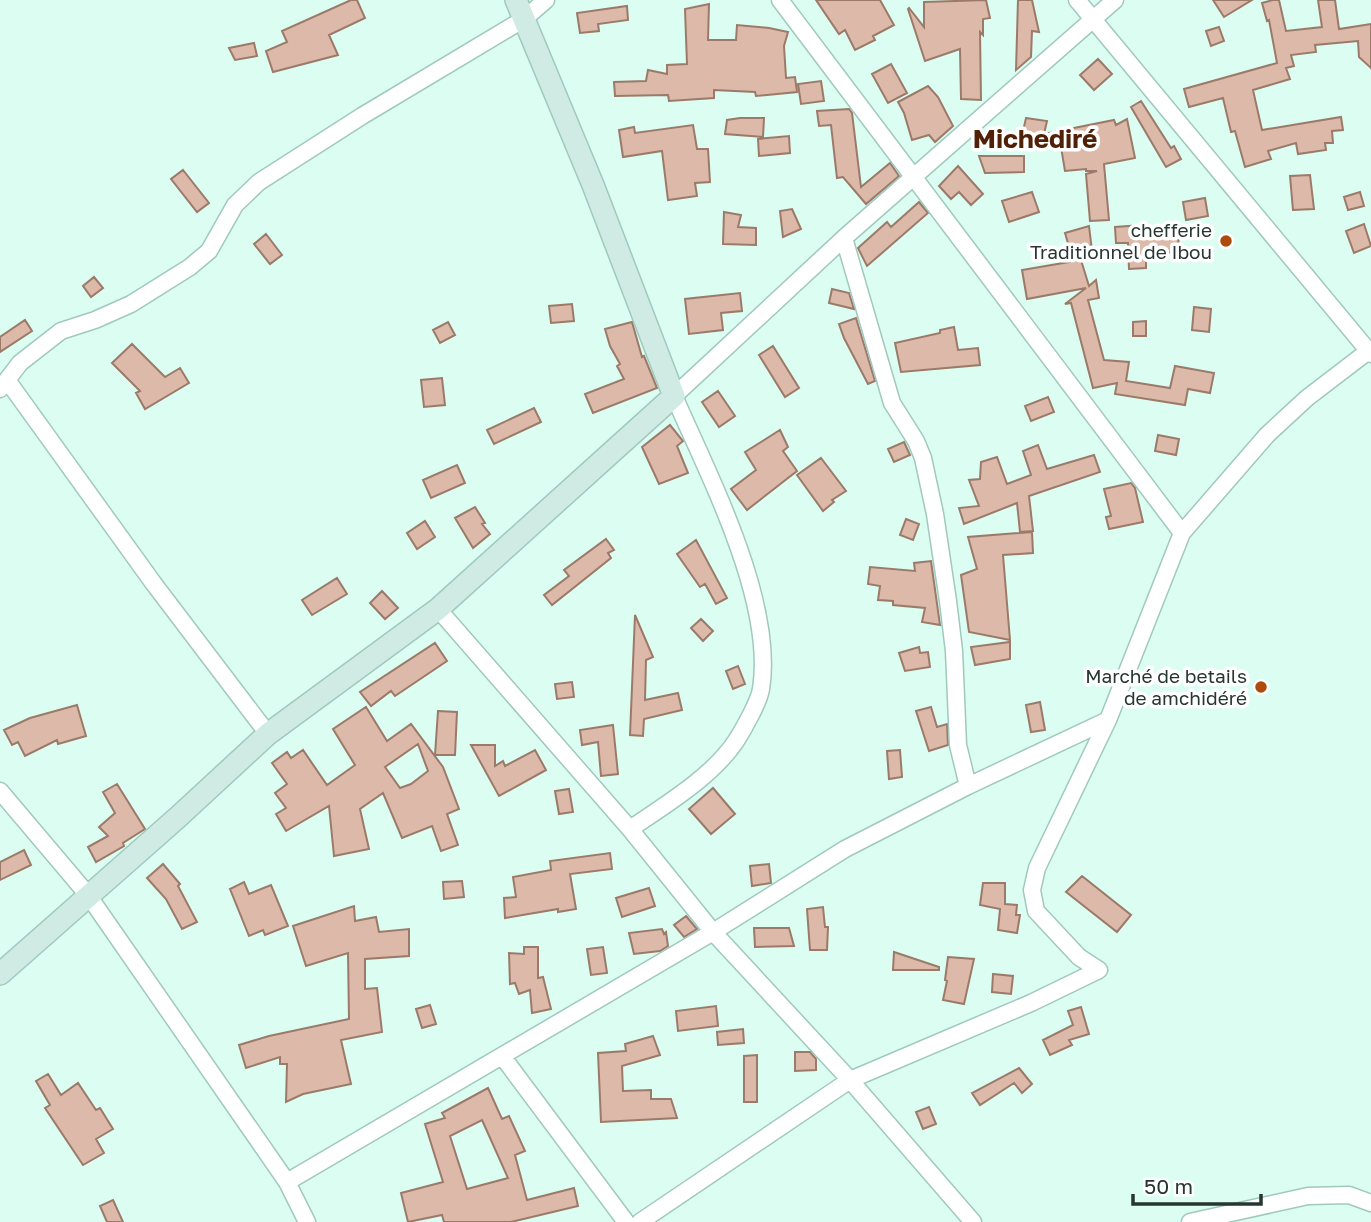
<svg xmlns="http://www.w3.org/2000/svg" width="1371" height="1222" viewBox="0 0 1371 1222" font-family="'Golos Text',sans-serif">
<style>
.building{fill:#dcb9a8;stroke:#9b7a6a;stroke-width:2;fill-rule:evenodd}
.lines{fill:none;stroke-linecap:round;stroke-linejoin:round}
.street-casing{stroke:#a0c9bd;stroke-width:19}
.secondary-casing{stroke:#a0c9bd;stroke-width:24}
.street{stroke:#fff;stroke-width:16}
.secondary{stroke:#d0ebe4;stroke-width:21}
.poi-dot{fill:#ad4b0c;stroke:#fff;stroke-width:2.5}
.labels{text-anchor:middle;stroke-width:7;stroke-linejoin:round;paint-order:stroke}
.poi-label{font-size:19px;fill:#263631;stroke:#fff;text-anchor:end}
.district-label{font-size:26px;font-weight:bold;fill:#502106;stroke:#fff}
</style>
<rect width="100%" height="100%" fill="#dbfdf2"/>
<path class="building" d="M351 0H357L365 18 329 35 338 55 273 72 266 51 287 42 282 31Z
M816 0H880L894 25 873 36 875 40 855 50 845 30 839 34Z
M986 0 990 18 983 19V35L980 32 981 100 961 99 960 49 925 61 908 9 909 8 924 27V2Z
M1018 0H1032L1039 32 1032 31 1031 57 1016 70Z
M1213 0H1252L1224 17Z
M1273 0H1279L1286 31 1322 27 1318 0H1335L1339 29 1371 24V68L1359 57 1358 41 1315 45 1316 52 1291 55 1294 66 1286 68 1290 79 1253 90 1262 130 1341 117 1343 130 1332 131 1333 143H1325L1326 150 1298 154 1296 143 1268 151 1271 159 1245 167 1235 131 1231 132 1223 98 1189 107 1184 89 1277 63 1269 20 1267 21 1262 3Z
M709 4 708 40H736L737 25 769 28 788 32 784 46 786 78 795 77 797 92 756 96 755 92 714 90V98L669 101 668 95 615 96 614 82 646 81 648 70 667 74V65L687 64 685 9Z
M627 6 628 20 598 24 599 31 580 33 577 13Z
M1219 27 1224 41 1211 46 1206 31Z
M254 43 257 56 235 60 229 48Z
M1098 59 1112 74 1094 90 1080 75Z
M891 64 907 93 888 103 872 74Z
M821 81 824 101 801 104 798 84Z
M928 86 938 97 953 126 935 142 929 135 912 140 904 113 898 102Z
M1141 101 1171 148 1174 146 1181 159 1166 167 1131 107Z
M849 109 852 113 861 187 890 163 899 176 866 204 843 177 837 178 831 125 819 126 817 111Z
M740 118H764L763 137 725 134 727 120Z
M1026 118 1047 121 1044 134 1114 120 1116 125 1127 119 1135 158 1104 164 1109 220 1090 221 1086 174 1097 171H1086V169L1065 171 1061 147 1021 140Z
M693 125 697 149H708L710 182 695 183 697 196 668 200 662 151 623 157 619 130 634 127 635 133Z
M789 136 790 153 759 156 758 139Z
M979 156H1024V172L985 173Z
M958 166 983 194 971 205 959 192 951 199 939 186Z
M183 170 209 203 197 212 171 179Z
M1310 175 1314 209 1293 210 1290 176Z
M1032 192 1039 212 1009 222 1002 201Z
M1360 192 1364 206 1348 210 1344 197Z
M1205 198 1208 216 1186 220 1183 202Z
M919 202 928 213 867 266 858 248 887 222 891 227Z
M792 209 801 229 783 237 780 211Z
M724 212 741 215 738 227 756 228V245L723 244Z
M1364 224 1371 246 1354 253 1346 231Z
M1142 225 1143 232 1178 230 1179 252 1146 254V268L1129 269 1128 243H1116L1115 227Z
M1089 226 1092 251 1071 254 1065 233Z
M266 234 282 255 270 264 254 244Z
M1081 260 1089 286 1096 280 1099 298 1088 300 1104 360 1129 362 1126 381 1170 388 1175 366 1214 373 1210 393 1188 389 1185 405 1115 394 1117 383 1093 388 1071 303 1065 304 1086 288 1027 299 1022 270Z
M94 277 103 288 91 297 83 286Z
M832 289 849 293 854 309 829 303Z
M740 293 742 311 721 313 723 330 689 334 685 299Z
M572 304 574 321 551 323 549 306Z
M1194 307 1211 309 1209 332 1192 330Z
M856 318 875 381 868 384 844 338 839 324Z
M25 320 32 331 0 352V337Z
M1146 321V336H1133V322Z
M448 322 455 335 440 343 433 330Z
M632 322 642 357 644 356 657 388 593 413 585 394 624 379 617 366 620 364 610 346 605 329Z
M954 327 958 350 978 348 980 365 901 372 895 343 940 333V330Z
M132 344 165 377 180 368 189 383 145 409 136 393 140 391 112 363Z
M773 346 799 388 785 397 759 355Z
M442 378 445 405 424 407 421 380Z
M718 391 735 416 719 427 702 402Z
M1048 397 1054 412 1031 421 1025 406Z
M534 408 541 422 494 444 487 430Z
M670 425 683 441 677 446 688 473 659 484 642 447Z
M780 430 788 447 783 451 797 471 747 510 731 489 756 470 745 452Z
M1158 435 1179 439 1176 455 1155 451Z
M904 442 910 455 894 462 888 449Z
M1038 445 1047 469 1094 455 1100 472 1029 496 1033 531 1020 532 1017 503 964 524 959 508 979 506 969 480 980 479 981 462 997 457 1007 484 1031 475 1023 451Z
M821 458 846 491 832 500 834 502 823 511 797 475Z
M457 465 465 483 431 498 423 480Z
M1131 483 1135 488 1143 522 1109 529 1106 517 1111 516 1104 489Z
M475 507 485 523 482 524 490 534 473 548 455 518Z
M906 519 919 524 913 540 900 535Z
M425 521 435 537 417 549 407 533Z
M1032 532 1033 553 1003 555 1010 640 969 632 961 575 977 569 968 537Z
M606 539 614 550 608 553 611 558 552 605 544 595 569 576 564 570Z
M696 540 727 598 716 604 705 584 700 587 677 554Z
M931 561 940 625 922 622 925 608 893 605V601L878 600 880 586 868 584 870 567 915 571 914 563Z
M337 578 347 594 312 615 302 600Z
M382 591 398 608 385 619 370 603Z
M635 615 653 657 646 660 645 700 678 693 682 710 644 719 643 736 630 735Z
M701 619 713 631 703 641 691 628Z
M1010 642V659L975 665 971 647Z
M435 643 447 661 395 696 391 691 371 706 360 692Z
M919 647 920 653 928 652 930 667 905 671 899 653Z
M738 666 745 684 733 689 726 671Z
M572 682 574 697 557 699 555 684Z
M1040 702 1045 730 1031 732 1026 705Z
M77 705 86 736 58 744 57 740 25 756 18 742 12 745 4 730 30 718Z
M366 707 387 741 411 724 443 767 459 809 447 814 458 845 441 851 432 826 402 838 383 793 360 809 369 849 334 856 329 806 286 831 276 814 286 808 275 793 287 784 272 763 287 752 291 758 303 750 327 785 355 765 333 729ZM418 744 428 771 411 784 400 788 385 767Z
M931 707 937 727 947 724 948 745 929 751 916 711Z
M438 711 457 712 455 755H435Z
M613 725 618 774 601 776 598 742 582 745 580 730Z
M471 745H495V766L503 761 505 766 535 750 546 770 499 796Z
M900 750 902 777 889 779 887 751Z
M117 784 145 829 123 843 124 846 96 862 88 847 108 836 99 827 115 813 103 792Z
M713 788 735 814 711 834 689 809Z
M569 789 573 812 559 814 555 791Z
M24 850 31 865 0 880V862Z
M610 853 612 869 570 874 576 909 558 912V909L505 918 504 898 516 897 513 877 551 870 550 861Z
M163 864 180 884 178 886 197 922 182 929 166 899 147 878Z
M769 864 771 883 752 886 750 866Z
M1082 876 1131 915 1117 932 1066 892Z
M462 881 464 897 444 899 443 882Z
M244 882 249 894 271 885 288 926 265 935 263 930 249 936 230 889Z
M983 883H1005V904L1017 905 1016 915H1020L1017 933 998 930 1000 909 980 905Z
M649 888 655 906 622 917 616 898Z
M354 906 355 921 376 917 379 932 409 929V956L365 959V989L377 988 382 1032 341 1040 351 1084 303 1094 286 1102 287 1064H280V1057L246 1068 239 1045 269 1036 349 1019 348 953 306 966 293 926Z
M823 907 825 927H828L827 950H810L807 909Z
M686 916 697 929 684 937 674 925Z
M754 928H789L794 946 755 947Z
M662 929 664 934 666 932 668 946 660 951 634 954 629 933Z
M524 947H538V978L543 977 551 1009 532 1013 530 990 519 994 515 983 510 984 509 953 524 954Z
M603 947 607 973 591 975 587 949Z
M894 952 939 967V970H893Z
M948 957 974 959 964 1004 943 1000 947 981 945 980Z
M993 974 1013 976 1011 994 992 992Z
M430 1005 436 1024 422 1028 416 1009Z
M716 1006 718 1026 678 1031 676 1011Z
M1081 1007 1089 1034 1069 1040 1072 1045 1050 1055 1043 1040 1073 1025 1068 1011Z
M743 1029 744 1043 718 1045 717 1032Z
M653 1036 660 1055 622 1066 623 1091 651 1090V1099H671L677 1118 601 1122 598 1053 626 1051 625 1044Z
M795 1052H810L816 1059V1070L795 1071Z
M757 1055V1102H744V1056Z
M1019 1068 1032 1084 1022 1093 1014 1083 980 1105 972 1093Z
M48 1074 61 1095 78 1083 96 1110 100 1108 113 1129 96 1139 104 1153 83 1165 45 1108 50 1105 36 1081Z
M488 1088 502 1119 509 1116 525 1151 515 1155 527 1200 574 1188 578 1206 511 1222H444L442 1215 408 1222 401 1193 443 1182 425 1124 445 1118 442 1113ZM482 1120 508 1178 467 1189 450 1136Z
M929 1107 936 1124 923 1129 916 1112Z
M113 1200 123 1222H107L100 1206Z"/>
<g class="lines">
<defs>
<path id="street" d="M780 0 1182 533
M1077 0 1371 354
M844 238 892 403 916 441 923 458 935 514 948 601 954 651 958 745 968 786
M7 380 154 584 268 734
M0 389 20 363 61 331 95 320 131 304 190 267 209 251 235 205 259 182 362 116 524 19 546 0
M438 609 630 829 713 932 850 1080 973 1222
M0 791 88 895 287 1182 307 1222
M630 829C665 805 712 777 736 741 743 730 759 702 761 689 775 602 709 476 674 396L844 238 1115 0
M502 1056 626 1222
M287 1182 713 932 845 849 968 786 1108 720
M640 1222 850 1080 1031 1003 1099 970 1079 957 1036 911 1032 890 1037 868 1108 720 1182 533 1267 435 1307 398 1371 349
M1190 1222 1308 1196 1349 1195 1371 1203"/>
<path id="secondary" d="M0 974 177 818 268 734 438 609 674 396 593 185 516 0"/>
</defs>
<use href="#street" class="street-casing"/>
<use href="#secondary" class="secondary-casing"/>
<use href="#street" class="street"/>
<use href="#secondary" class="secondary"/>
</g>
<g class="poi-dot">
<circle cx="1226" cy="241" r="7"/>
<circle cx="1261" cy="687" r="7"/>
</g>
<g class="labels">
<g class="poi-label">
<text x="1212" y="237">chefferie<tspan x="1212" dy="22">Traditionnel de Ibou</tspan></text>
<text x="1247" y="683">Marché de betails<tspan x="1247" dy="22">de amchidéré</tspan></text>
</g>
<g class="district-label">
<text x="1035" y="148">Michediré</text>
</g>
</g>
<path d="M1133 1194v10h128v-10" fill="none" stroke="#263631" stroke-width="3.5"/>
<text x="1144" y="1194" font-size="21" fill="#263631" stroke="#ffffff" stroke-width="5" paint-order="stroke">50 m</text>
</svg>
